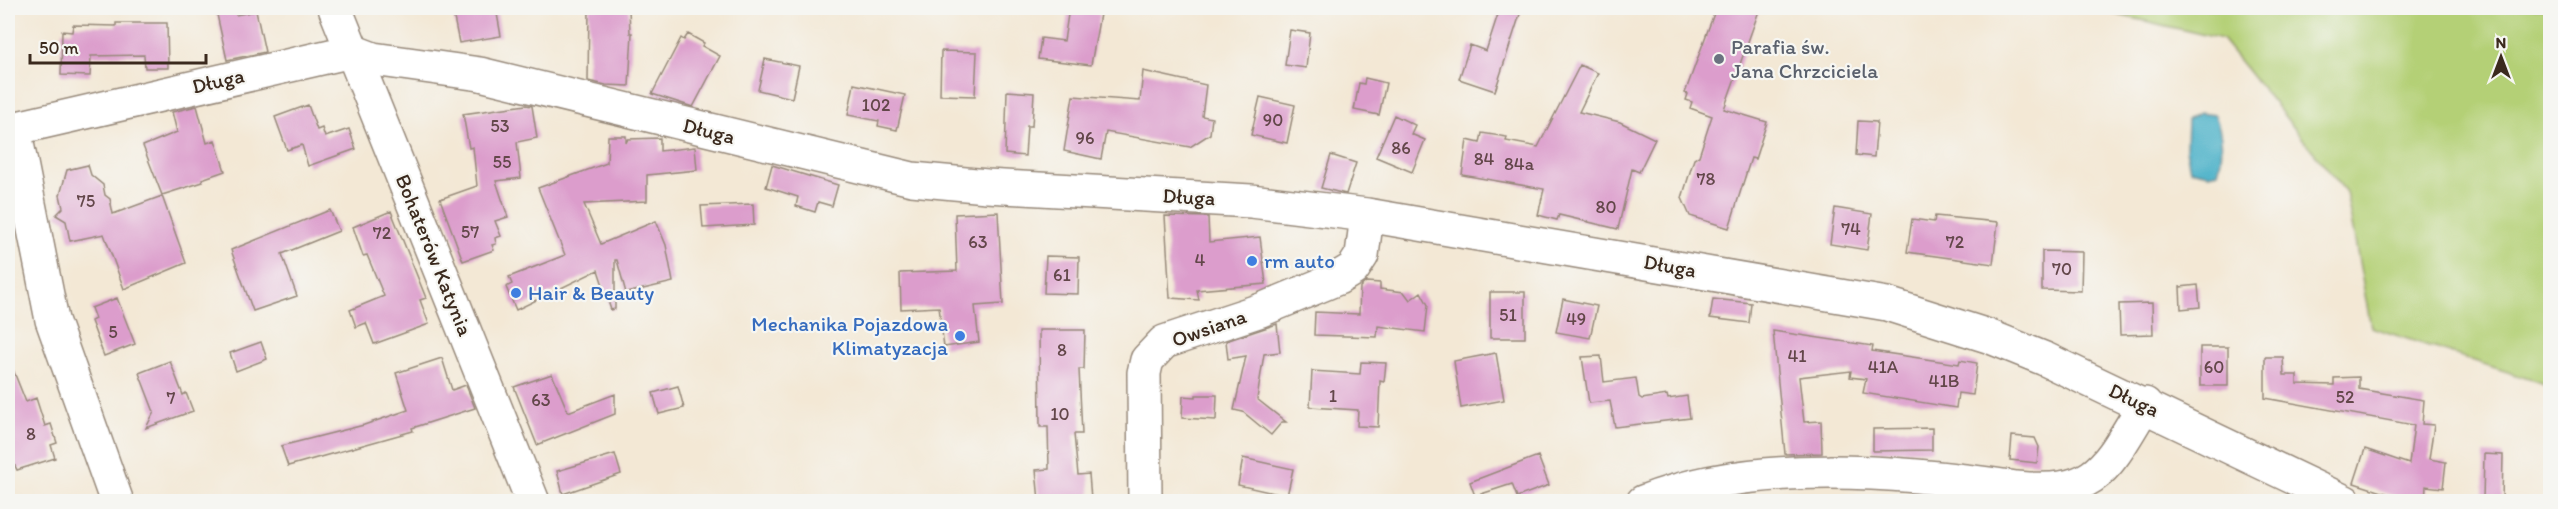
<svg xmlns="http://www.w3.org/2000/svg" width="2558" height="509" viewBox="0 0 2558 509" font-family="Itim,sans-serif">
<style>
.green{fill:#b4d076;stroke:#787d4a;stroke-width:1.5}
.water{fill:#49b0c8;stroke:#426d73;stroke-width:1.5}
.building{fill:#dc9dcc}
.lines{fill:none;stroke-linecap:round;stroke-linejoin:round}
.minor-casing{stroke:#97897a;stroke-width:36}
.minor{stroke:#fff;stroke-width:33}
.worship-dot{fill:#6b7280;stroke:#f6f6f2;stroke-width:2}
.shop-dot{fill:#3f7fe0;stroke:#f6f6f2;stroke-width:2}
.labels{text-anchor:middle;stroke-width:4.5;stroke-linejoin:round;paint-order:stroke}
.number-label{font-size:18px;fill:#63474a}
.worship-label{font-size:21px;fill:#5b616d;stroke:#f6f6f2;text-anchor:start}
.street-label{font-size:21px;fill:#3b2a1e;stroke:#f6f6f2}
.shop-label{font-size:21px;fill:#366cbe;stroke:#f6f6f2;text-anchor:start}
</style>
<rect width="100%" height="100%" fill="#f6f6f2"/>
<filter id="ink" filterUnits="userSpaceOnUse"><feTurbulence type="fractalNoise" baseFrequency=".0167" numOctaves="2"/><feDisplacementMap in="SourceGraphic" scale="12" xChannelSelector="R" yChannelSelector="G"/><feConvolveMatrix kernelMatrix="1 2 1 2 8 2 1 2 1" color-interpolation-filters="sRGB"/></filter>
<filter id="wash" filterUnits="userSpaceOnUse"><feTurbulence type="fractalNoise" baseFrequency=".008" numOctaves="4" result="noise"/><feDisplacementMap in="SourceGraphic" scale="24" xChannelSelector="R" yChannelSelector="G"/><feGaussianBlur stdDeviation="1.35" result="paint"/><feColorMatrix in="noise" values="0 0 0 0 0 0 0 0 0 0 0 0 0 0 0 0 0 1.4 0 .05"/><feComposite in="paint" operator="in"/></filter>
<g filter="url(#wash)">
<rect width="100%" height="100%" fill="#f3e8d5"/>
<path class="green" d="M2089 8H2550V386L2371 327 2346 192 2222 39Z"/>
<path class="water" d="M2199 113 2215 115C2222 133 2224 153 2218 172L2209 174 2190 170 2186 149 2187 120Z"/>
<g id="blocks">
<path class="building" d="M234 8 236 15 256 11 265 52 227 60 216 10Z
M452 8H496L501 36 459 43Z
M589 8H629L630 33H632L629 86 606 85 588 81Z
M1069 8 1100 14 1091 65 1038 59 1041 38 1064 41Z
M1500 8H1522L1495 91 1459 79 1470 45 1486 51Z
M1716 8H1760L1724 109 1767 122 1755 159 1751 158 1729 228 1690 216 1682 198 1694 159 1699 156 1712 116 1690 108 1692 102 1686 100 1688 94 1685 93Z
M116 23H167L168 68H145L144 55 91 56 90 76 61 75 62 31 72 32 73 25 116 26Z
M1290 30 1310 33 1306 68 1285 65Z
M688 34 704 43 702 46 720 56 693 107 652 94 681 38 684 40Z
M941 51 977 52 975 96 940 95Z
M765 59 799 66 792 98 758 90Z
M1580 65 1598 73 1579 112 1620 122 1655 139 1639 172 1632 169 1618 229 1559 215 1557 220 1538 215 1544 189 1462 175 1467 140 1480 143 1482 133 1507 137 1506 141 1538 147Z
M1143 71 1206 85 1202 116 1212 118 1210 134 1190 147 1106 132 1101 159 1064 151 1073 96 1140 101Z
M1365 78 1386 83 1379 115 1354 110 1359 83 1364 84Z
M854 84 905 95 897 130 878 126 879 121 848 115Z
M1007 91 1034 93 1032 126H1027L1025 156 1005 154Z
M1260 97 1295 105 1287 143 1251 135Z
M308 105 317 130 322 128 325 137 349 129 356 149 308 166 302 145 287 150 275 117Z
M526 105 532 106 537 138 517 142 521 178 496 181 508 217 495 221 501 236 495 238 496 244 492 245 494 250 463 261 440 199 477 186 473 147 469 148 463 114Z
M197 106 207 143 215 140 225 171 202 179 203 182 162 195 143 146 177 132 172 112Z
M1394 115 1415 125 1411 134 1425 140 1412 172 1376 157Z
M1858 121 1877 122 1874 157 1856 155Z
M608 136H626V143L628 139 660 138V151L695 147 697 170 647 175V201L584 204 601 244 656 221 666 245 673 282 626 293 617 260H615V309L611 310 598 270 516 310 506 287 512 284 509 277 565 255 538 188 607 163Z
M1331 155 1356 163 1346 194 1321 188Z
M88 165 91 175 103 185 105 195 110 199 113 214 162 196 186 263 124 289 104 234 70 241 66 221 56 215 63 208 60 195 67 170Z
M772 165 838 185 832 206 818 202 815 212 796 206 798 197 766 187Z
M753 204 754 225 703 228 701 206Z
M1835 208 1872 214 1867 250 1830 244Z
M330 210 339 231 282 254 297 296 253 311 231 250Z
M391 211 426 298 420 300 429 324 374 344 366 323 356 327 350 310 384 296 367 255 363 256 353 227Z
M998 212 1003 304 975 306 979 342 944 347 939 307 901 309 900 273 957 271 955 214Z
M1165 216 1208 217 1209 242 1260 237 1266 284 1197 290 1199 300 1170 298Z
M1935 216 1998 222 1993 264 1907 252 1912 219 1934 222Z
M2042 251 2082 252 2081 291 2042 290Z
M1046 256 1079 257 1078 294 1044 293Z
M1366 282 1380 283V289L1404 292 1410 300 1421 292 1428 305 1425 332 1378 326 1377 337 1314 335 1315 312 1359 314 1360 287Z
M2198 285 2200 307 2181 309 2180 287Z
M1490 292H1525V338H1490Z
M117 298 135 344 104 356 91 321 95 319 91 308Z
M1563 299 1597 306 1590 338 1556 332Z
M1713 299 1751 303 1749 323 1710 318Z
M2152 303 2153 334 2120 335 2119 304Z
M1277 324 1280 352 1264 354 1257 399 1286 422H1282L1271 435 1243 412 1234 410 1246 356 1228 359 1226 341Z
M1039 330H1085L1084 369H1079L1082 434H1074L1078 475 1089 474 1091 499 1039 501 1036 470 1049 469 1048 427H1040Z
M1773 331 1873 346 1872 351 1959 364 1960 360 1977 363 1973 395 1958 393 1956 408 1863 393 1866 379 1850 377 1851 371 1799 377 1804 422 1821 421 1822 453 1785 454Z
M261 342 267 359 236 371 230 353Z
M2200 347H2228V386H2200Z
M1496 353 1504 400 1461 408 1454 361Z
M1601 356 1604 382 1636 378 1639 397 1642 399 1667 395 1668 399 1687 396 1690 418 1615 427 1610 401 1589 403 1582 357Z
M8 357 26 402 36 398 45 426 51 424 57 443 51 445 55 458 17 470 8 451Z
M2265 357H2283L2284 375H2297V384L2334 385V378L2359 377V389L2424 400 2422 424 2434 425 2429 459 2446 462 2443 488 2426 486 2425 501H2403L2404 499 2354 483 2365 449 2409 464 2414 425 2265 398Z
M442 358 452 390 466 385 475 408 412 428 413 431 288 466 281 446 364 425 408 410 396 373Z
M170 361 183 395 186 393 193 411 146 428 154 412 139 373Z
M1361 362 1386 363 1384 382 1380 381 1378 427 1357 426 1358 410 1310 407 1312 371 1360 374Z
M552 374 568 412 615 394V414L537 445 514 387Z
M678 386 684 408 659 414 653 393Z
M1196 395H1217L1216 420 1182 418 1183 396 1196 397Z
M1932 428V450L1873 451V429Z
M2012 436 2035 438 2039 447 2037 463 2010 460Z
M615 454 621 474 563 494 557 471Z
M2484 454 2503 455 2502 501H2483Z
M1538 456 1549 485 1517 497 1512 484 1475 496 1470 482Z
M1243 458 1293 469 1287 496 1238 485Z"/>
</g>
</g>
<g filter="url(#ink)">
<use href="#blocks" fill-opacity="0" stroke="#97897a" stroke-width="1.5"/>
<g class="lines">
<defs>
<path id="minor" d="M335 8 533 502
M14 128 52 320 117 502
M8 130 352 51 373 59 480 74 912 179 987 186 1251 201 1367 215 1887 304 1988 336 2045 359 2345 502
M1145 502 1144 373 1147 360 1164 342 1261 310 1338 278 1353 269 1362 255 1367 215
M1643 502C1752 458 1903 471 2016 488
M2014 502 2016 488C2098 496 2106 468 2145 404"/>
</defs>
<use href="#minor" class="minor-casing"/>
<use href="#minor" class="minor"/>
</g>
</g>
<circle class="worship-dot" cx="1719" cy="59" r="6"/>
<g class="shop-dot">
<circle cx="1252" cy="261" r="6"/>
<circle cx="516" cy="293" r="6"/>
<circle cx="960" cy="336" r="6"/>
</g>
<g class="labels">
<g class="number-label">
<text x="876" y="111">102</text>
<text x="1273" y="126">90</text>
<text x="500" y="132">53</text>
<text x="1085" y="144">96</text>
<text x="1401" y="154">86</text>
<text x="1484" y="165">84</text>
<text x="502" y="168">55</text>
<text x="1519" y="170">84a</text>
<text x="1706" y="185">78</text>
<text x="86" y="207">75</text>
<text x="1606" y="213">80</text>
<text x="1851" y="235">74</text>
<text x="470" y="238">57</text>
<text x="382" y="239">72</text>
<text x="978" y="248">63</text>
<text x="1955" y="248">72</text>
<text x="1200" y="266">4</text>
<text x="2062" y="275">70</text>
<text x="1062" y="281">61</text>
<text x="1508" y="321">51</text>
<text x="1576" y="325">49</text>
<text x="113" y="338">5</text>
<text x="1062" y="356">8</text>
<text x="1797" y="362">41</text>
<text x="1883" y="373">41A</text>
<text x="2214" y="373">60</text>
<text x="1944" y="387">41B</text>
<text x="1333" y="402">1</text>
<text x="2345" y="403">52</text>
<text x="171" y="404">7</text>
<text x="541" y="406">63</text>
<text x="1060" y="420">10</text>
<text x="31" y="440">8</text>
</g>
<g class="worship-label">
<text x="1731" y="54">Parafia św.<tspan x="1731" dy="24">Jana Chrzciciela</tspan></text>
</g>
<g class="street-label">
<text transform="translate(218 81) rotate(-13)" y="7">Długa</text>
<text transform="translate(709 131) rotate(14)" y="7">Długa</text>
<text transform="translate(1189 197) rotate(3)" y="7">Długa</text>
<text transform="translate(434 255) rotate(68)" y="7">Bohaterów Katynia</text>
<text transform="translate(1670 266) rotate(10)" y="7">Długa</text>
<text transform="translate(1209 328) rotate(-19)" y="7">Owsiana</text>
<text transform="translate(2134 400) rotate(25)" y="7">Długa</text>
</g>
<g class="shop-label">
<text x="1264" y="268">rm auto</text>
<text x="528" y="300">Hair &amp; Beauty</text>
<text x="948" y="331" text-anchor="end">Mechanika Pojazdowa<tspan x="948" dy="24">Klimatyzacja</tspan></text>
</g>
</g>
<rect width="2558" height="509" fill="none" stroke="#f6f6f2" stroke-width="30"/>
<g transform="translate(2501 57)" stroke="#f6f6f2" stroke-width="4.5" paint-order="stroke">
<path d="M0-4.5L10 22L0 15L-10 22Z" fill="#3b2a1e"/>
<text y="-9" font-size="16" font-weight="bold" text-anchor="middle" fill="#3b2a1e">N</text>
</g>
<path d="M30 54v9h176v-9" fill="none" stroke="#3b2a1e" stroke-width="3"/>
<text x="39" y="54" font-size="18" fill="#3b2a1e" stroke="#f6f6f2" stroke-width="4.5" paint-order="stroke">50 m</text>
</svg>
